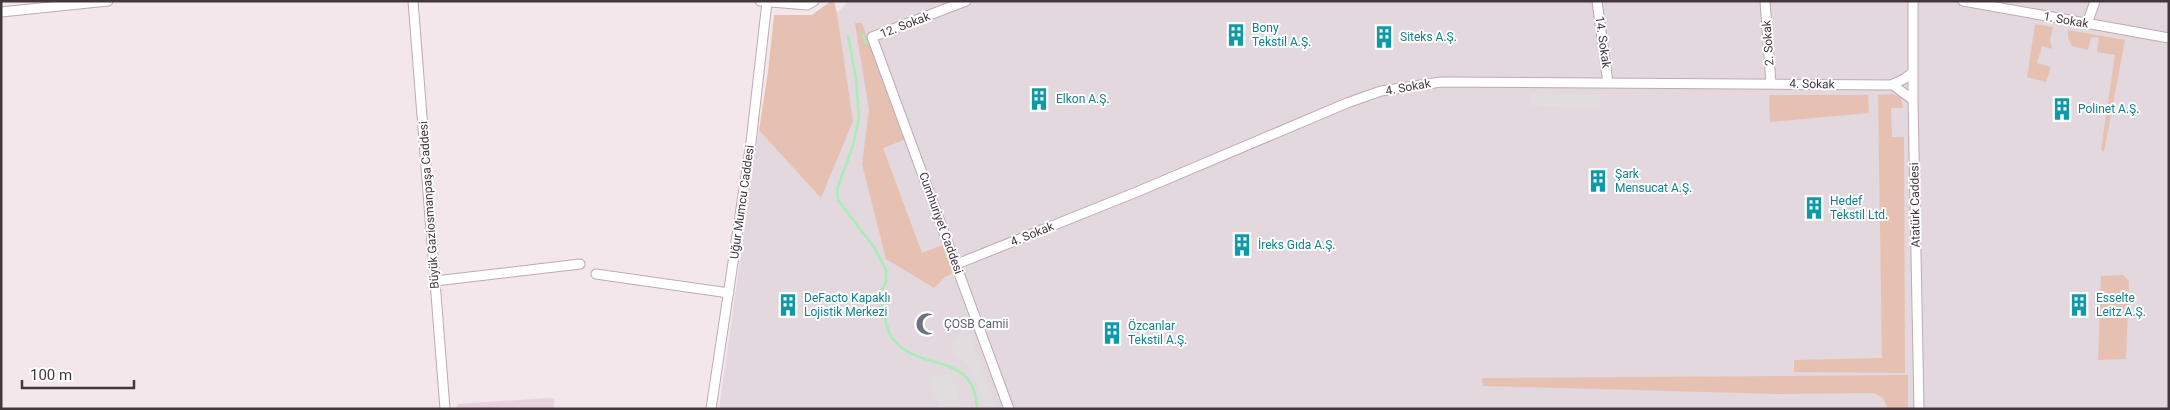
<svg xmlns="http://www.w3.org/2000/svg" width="2170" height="410" viewBox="0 0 2170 410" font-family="Roboto,sans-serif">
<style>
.industrial{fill:#e2d8de}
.education{fill:#ebd1dc}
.green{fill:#e6c1b1}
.parking{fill:#e1dcde}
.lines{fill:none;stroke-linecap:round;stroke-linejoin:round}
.stream{stroke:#a5eeb7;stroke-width:2.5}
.minor-casing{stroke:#beaab4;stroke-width:11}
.minor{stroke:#fff;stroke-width:9}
.labels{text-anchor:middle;stroke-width:4;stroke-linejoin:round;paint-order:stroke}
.street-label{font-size:12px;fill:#45363e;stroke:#fff}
.culture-label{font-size:12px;fill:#0d838f;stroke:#fff;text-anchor:start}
.worship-label{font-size:12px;fill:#5b616d;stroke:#fff;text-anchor:start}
</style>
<rect width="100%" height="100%" fill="#f3e7ec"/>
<path class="industrial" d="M849 1H2169V409H719L759 127 821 197 852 121 837 13Z"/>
<path class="education" d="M548 398 554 399V409H455L458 404Z"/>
<path class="green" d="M831 1H834L837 13 853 121 821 198 759 130 768 72 774 15H812Z
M855 23H862L904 140 883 148 922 253 943 245 953 273 945 277 934 288 886 259 862 164 869 110Z
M2035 24 2053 27 2050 40 2052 49 2042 46 2037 63 2051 67 2046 82 2027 77Z
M2068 30 2125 40 2104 152 2101 150 2115 55 2097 52 2099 38 2091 37 2088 50 2072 46 2068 38Z
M1892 94 1901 97 1903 108H1891L1892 137H1904L1905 373 1794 372V360L1882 358 1878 95Z
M1769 95H1868L1869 113 1770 122Z
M2123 275 2129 281 2126 359 2098 360 2101 276Z
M1908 375V409H1888L1883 398 1874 393 1778 394 1483 386 1482 378Z"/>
<path class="parking" d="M1530 93 1600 94V107L1530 106Z
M964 328 965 332 970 334 996 409H984L971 368 950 349Z
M950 373 963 409H939L928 377Z"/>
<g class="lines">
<path class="stream" d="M862 34 866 43
M848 36 856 79 859 117 853 146 837 189 838 200 874 247 886 270V282L880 293C880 300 888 333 892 338 920 374 975 350 977 409"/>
<defs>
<path id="minor" d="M413 1 445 409
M760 1 807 5 814 1
M966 1 872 37 1009 409
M1597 1 1608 83
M1765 1 1771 84
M1913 1V100L1919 409
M1963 1 2169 38
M1 12 108 1
M2087 24 2095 1
M1893 85 1913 100
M957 264 1139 191 1347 103 1381 91 1441 82 1891 85 1904 79 1913 72
M596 274 729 293
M435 281 580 264
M711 409 751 142 767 2"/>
</defs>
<use href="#minor" class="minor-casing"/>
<use href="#minor" class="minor"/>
</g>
<defs>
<symbol id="building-bare" viewBox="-9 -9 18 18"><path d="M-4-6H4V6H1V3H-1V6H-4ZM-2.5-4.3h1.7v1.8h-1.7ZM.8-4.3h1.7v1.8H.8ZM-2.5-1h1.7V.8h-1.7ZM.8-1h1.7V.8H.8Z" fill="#0f9aa8" stroke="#fff" stroke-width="2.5" paint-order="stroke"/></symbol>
<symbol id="mosque-bare" viewBox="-9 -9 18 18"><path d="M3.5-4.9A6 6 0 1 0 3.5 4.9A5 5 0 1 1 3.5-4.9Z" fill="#6b7280" stroke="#fff" stroke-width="2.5" paint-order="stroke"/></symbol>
</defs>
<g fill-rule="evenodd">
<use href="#building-bare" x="1220" y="19" width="32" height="32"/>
<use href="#building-bare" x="1368" y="21" width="32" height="32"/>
<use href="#building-bare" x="1023" y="83" width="32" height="32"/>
<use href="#building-bare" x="2046" y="93" width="32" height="32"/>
<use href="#building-bare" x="1582" y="165" width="32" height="32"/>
<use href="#building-bare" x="1798" y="192" width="32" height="32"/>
<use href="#building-bare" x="1226" y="229" width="32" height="32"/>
<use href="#building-bare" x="772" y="289" width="32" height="32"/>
<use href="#building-bare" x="2063" y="289" width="32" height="32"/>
<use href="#mosque-bare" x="911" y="308" width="32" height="32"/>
<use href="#building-bare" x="1096" y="317" width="32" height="32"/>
</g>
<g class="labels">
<g class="street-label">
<text transform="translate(2066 20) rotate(10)" y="4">1. Sokak</text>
<text transform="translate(905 25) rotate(-21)" y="4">12. Sokak</text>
<text transform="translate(1603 42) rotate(82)" y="4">14. Sokak</text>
<text transform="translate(1768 43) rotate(-94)" y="4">2. Sokak</text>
<text transform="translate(1812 84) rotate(1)" y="4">4. Sokak</text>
<text transform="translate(1408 87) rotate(-10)" y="4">4. Sokak</text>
<text transform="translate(742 202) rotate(-82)" y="4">Uğur Mumcu Caddesi</text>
<text transform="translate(429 205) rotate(-94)" y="4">Büyük Gaziosmanpaşa Caddesi</text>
<text transform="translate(1915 205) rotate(-91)" y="4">Atatürk Caddesi</text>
<text transform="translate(941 223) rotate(70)" y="4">Cumhuriyet Caddesi</text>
<text transform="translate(1032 234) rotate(-22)" y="4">4. Sokak</text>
</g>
<g class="culture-label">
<text x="1252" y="32">Bony<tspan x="1252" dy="14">Tekstil A.Ş.</tspan></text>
<text x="1400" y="41">Siteks A.Ş.</text>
<text x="1056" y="103">Elkon A.Ş.</text>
<text x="2078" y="113">Polinet A.Ş.</text>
<text x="1615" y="178">Şark<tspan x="1615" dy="14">Mensucat A.Ş.</tspan></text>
<text x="1830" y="205">Hedef<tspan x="1830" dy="14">Tekstil Ltd.</tspan></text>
<text x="1258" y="249">İreks Gıda A.Ş.</text>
<text x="804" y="302">DeFacto Kapaklı<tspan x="804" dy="14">Lojistik Merkezi</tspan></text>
<text x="2096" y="302">Esselte<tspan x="2096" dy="14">Leitz A.Ş.</tspan></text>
<text x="1128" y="330">Özcanlar<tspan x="1128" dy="14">Tekstil A.Ş.</tspan></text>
</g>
<g class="worship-label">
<text x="944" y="328">ÇOSB Camii</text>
</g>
</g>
<rect width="2170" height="410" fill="none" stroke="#45363e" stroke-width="5"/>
<path d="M22 380v8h112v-8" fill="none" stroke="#45363e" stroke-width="2.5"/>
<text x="30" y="380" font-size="15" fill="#45363e" stroke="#ffffff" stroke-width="4" paint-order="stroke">100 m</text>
</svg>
